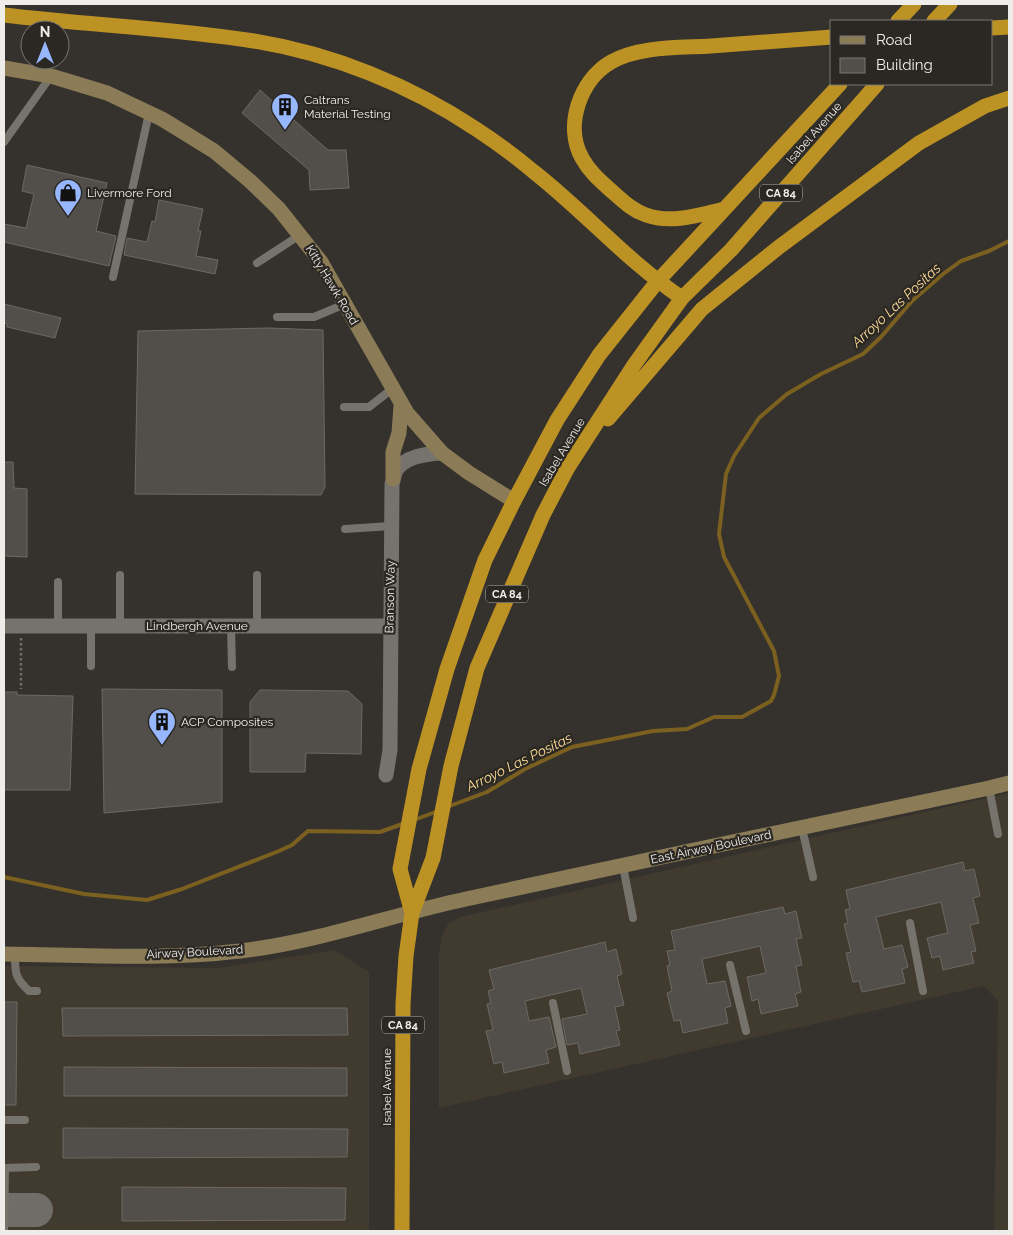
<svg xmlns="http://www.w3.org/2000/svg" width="1013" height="1235" viewBox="0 0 1013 1235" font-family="Raleway,sans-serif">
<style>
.built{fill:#403a2f}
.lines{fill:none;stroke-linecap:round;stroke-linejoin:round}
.stream{stroke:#7b6020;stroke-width:4}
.taxiway{stroke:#706d68;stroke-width:34}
.building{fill:#524f4a;stroke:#6c6963}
.path{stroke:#706e69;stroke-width:2.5;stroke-dasharray:2.5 2.5;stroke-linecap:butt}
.lane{stroke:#76736d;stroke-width:8}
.street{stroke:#76736d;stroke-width:15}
.secondary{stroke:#8b7c57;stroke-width:15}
.highway{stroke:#bd9224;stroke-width:15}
.labels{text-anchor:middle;stroke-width:4.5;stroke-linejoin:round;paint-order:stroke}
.shield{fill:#2b2823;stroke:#b4b2ae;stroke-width:1}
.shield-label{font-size:11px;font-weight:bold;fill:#efede9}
.poi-label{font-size:12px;fill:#efede9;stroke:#2b2823;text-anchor:start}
.street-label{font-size:12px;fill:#efede9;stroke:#2b2823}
.water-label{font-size:14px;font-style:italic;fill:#fddc98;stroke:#2b2823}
</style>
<rect width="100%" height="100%" fill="#35322d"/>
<path class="built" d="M1009 793V1231H994L998 1001 984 986 439 1108V953L442 935 449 923 460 917Z
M335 950 369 972V1231H4V966L219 968Z"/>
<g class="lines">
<path class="stream" d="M447 807 487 792 525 769 572 747 653 731 687 729 714 717H742L771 701 774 695 779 676 774 651 724 557 719 534 726 474 734 456 759 418 787 394 821 374 863 354 881 337 912 301 943 274 961 261 989 251 1009 241
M414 820 438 811
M4 877 84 894 147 900 182 889 279 851 292 845 308 831 380 832 405 823"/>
<path class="taxiway" d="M4 1210H36"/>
</g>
<path class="building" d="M260 90 328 150H346L349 188 310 190 309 170 242 113Z
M27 165 107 183 96 231 116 236 109 266 4 242V224L26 228 34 194 22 191Z
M159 200 203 209 198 231H201L196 256 218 260 215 274 124 255 127 238 147 242 152 221 155 222Z
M4 304 61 318 55 338 7 327V324L4 323Z
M268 328 323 330 325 487 321 495 135 494 138 331Z
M4 462H13L14 488 27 489V557L4 556Z
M102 689 222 690V802L104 813Z
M260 690 348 691 362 704 361 754 306 753 305 772H250V702Z
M4 692H17V695L73 696 70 790H4Z
M963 862 965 871 974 869 980 896 973 898 979 923 970 925 976 951 971 952 974 963 943 970 940 956 932 958 927 938 948 933 941 902 876 917 884 949 902 945 908 967 902 969 905 983 862 992 859 981 853 982 846 953 851 952 844 924 848 923 845 910 850 909 846 890Z
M783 907 785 914 796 911 802 938 796 939 802 965 796 966 801 992 795 994 798 1006 761 1014 758 999 752 1001 747 977 766 973 760 946 702 959 707 984 725 981 731 1006 725 1008 728 1023 683 1033 680 1020 674 1021 667 993 672 991 667 966 670 965 667 951 675 950 671 931Z
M605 942 607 952 616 949 622 974 617 976 624 1005 615 1007 620 1030 616 1031 620 1045 580 1054 578 1043 567 1045 562 1019 587 1014 581 988 525 1001 529 1021 549 1017 556 1047 546 1050 549 1063 504 1073 502 1062 494 1064 486 1031 493 1030 487 1004 491 1003 488 991 494 989 489 970Z
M4 1002H17L16 1105H4Z
M62 1008H347L348 1035 63 1036Z
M64 1067 347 1068V1096H64Z
M63 1128 348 1129 347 1157 63 1158Z
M122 1187 346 1188 345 1220 122 1221Z"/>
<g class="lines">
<path class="path" d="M21 638V689"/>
<path class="lane" d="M4 142 51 76
M257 263 300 235
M113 277 149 113
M277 317H314L345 304
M344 407H369L392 389
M345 529 391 526
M120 575V626
M257 575V626
M58 582V626
M231 626 232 667
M91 666V626
M989 788 998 834
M802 828 813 877
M623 866 633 918
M910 923 923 991
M15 955C15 973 15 978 29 991H37
M730 965 746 1031
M553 1003 567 1071
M4 1120H25
M4 1168 36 1167
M4 1231 5 1168"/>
<path class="street" d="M4 626H390
M386 775 390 750 392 484C393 481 394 476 395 472 404 456 426 454 442 453"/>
<path class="secondary" d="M4 68 51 76 107 93 162 119 214 151 250 181 279 209 321 262 407 413 442 453 469 473 514 501
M393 479V452L399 433 401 406
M4 954C82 955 162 960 240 951 318 942 391 915 466 899 640 861 815 825 989 788L1009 783"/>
<path class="highway" d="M4 15C87 25 171 28 254 41 333 54 410 85 476 129 496 142 516 157 534 172 585 212 628 262 682 298
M898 21 914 4
M934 21 950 4
M992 28 1009 27
M724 209C699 215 671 224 646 215 634 211 625 203 615 194 603 183 590 173 582 158 564 126 580 80 611 62 640 46 678 48 711 46 751 43 791 40 832 37
M608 419 702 309 779 247 919 143 985 106 1009 98
M412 913 400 869 419 769 447 669 485 560 514 501 557 420 599 355 657 282 840 84
M402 1231 403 1004 406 956 412 913 433 858 451 766 477 668 543 515 567 469 634 365 682 298 731 250 877 84"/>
</g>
<defs>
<symbol id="building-pin" viewBox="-11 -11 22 30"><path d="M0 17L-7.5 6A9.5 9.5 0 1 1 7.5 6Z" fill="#96b6fd" stroke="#2b2823"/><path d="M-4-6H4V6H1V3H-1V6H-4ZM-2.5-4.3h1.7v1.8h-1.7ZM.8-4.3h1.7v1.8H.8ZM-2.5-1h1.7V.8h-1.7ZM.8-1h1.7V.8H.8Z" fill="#111"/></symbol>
<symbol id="shop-pin" viewBox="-11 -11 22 30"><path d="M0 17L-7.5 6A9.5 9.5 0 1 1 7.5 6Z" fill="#96b6fd" stroke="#2b2823"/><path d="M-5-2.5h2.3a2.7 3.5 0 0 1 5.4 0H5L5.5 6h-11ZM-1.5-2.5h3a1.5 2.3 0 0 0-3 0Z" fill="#111"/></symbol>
</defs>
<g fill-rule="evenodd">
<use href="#building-pin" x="269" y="91" width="32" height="43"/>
<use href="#shop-pin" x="52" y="177" width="32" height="43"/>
<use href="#building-pin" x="146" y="706" width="32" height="43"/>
</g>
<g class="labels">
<g class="shield">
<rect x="760" y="184.5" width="42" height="17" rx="4"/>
<rect x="486" y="585.5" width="42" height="17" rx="4"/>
<rect x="382" y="1016.5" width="42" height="17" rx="4"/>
</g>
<g class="shield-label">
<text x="781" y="197">CA 84</text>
<text x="507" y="598">CA 84</text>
<text x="403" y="1029">CA 84</text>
</g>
<g class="poi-label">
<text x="304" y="104">Caltrans<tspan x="304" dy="14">Material Testing</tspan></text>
<text x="87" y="197">Livermore Ford</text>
<text x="181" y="726">ACP Composites</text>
</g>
<g class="street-label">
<text transform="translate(814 133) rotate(-49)" y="4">Isabel Avenue</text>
<text transform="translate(332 285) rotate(59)" y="4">Kitty Hawk Road</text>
<text transform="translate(562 452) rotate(-59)" y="4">Isabel Avenue</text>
<text transform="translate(390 597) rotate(-89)" y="4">Branson Way</text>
<text x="197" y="630">Lindbergh Avenue</text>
<text transform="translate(711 847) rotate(-12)" y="4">East Airway Boulevard</text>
<text transform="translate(195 952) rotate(-3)" y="4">Airway Boulevard</text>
<text transform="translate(387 1087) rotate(-90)" y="4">Isabel Avenue</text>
</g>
<g class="water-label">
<text transform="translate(896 305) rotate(-43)" y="5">Arroyo Las Positas</text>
<text transform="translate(519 762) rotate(-26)" y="5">Arroyo Las Positas</text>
</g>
</g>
<rect width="1013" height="1235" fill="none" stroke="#efede9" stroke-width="10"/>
<rect x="830" y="20" width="162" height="65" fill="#2b2823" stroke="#797772"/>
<rect x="840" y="36" width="25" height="8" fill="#8b7c57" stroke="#797772"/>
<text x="876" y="45" font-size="15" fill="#efede9">Road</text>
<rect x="840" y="58" width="25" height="15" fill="#524f4a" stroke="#797772"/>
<text x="876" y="70" font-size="15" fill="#efede9">Building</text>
<g transform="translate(45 45)"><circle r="24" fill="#2b2823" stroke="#797772"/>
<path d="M0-4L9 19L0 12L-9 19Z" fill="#96b6fd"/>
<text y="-8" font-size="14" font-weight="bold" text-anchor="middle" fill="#efede9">N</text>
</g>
</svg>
